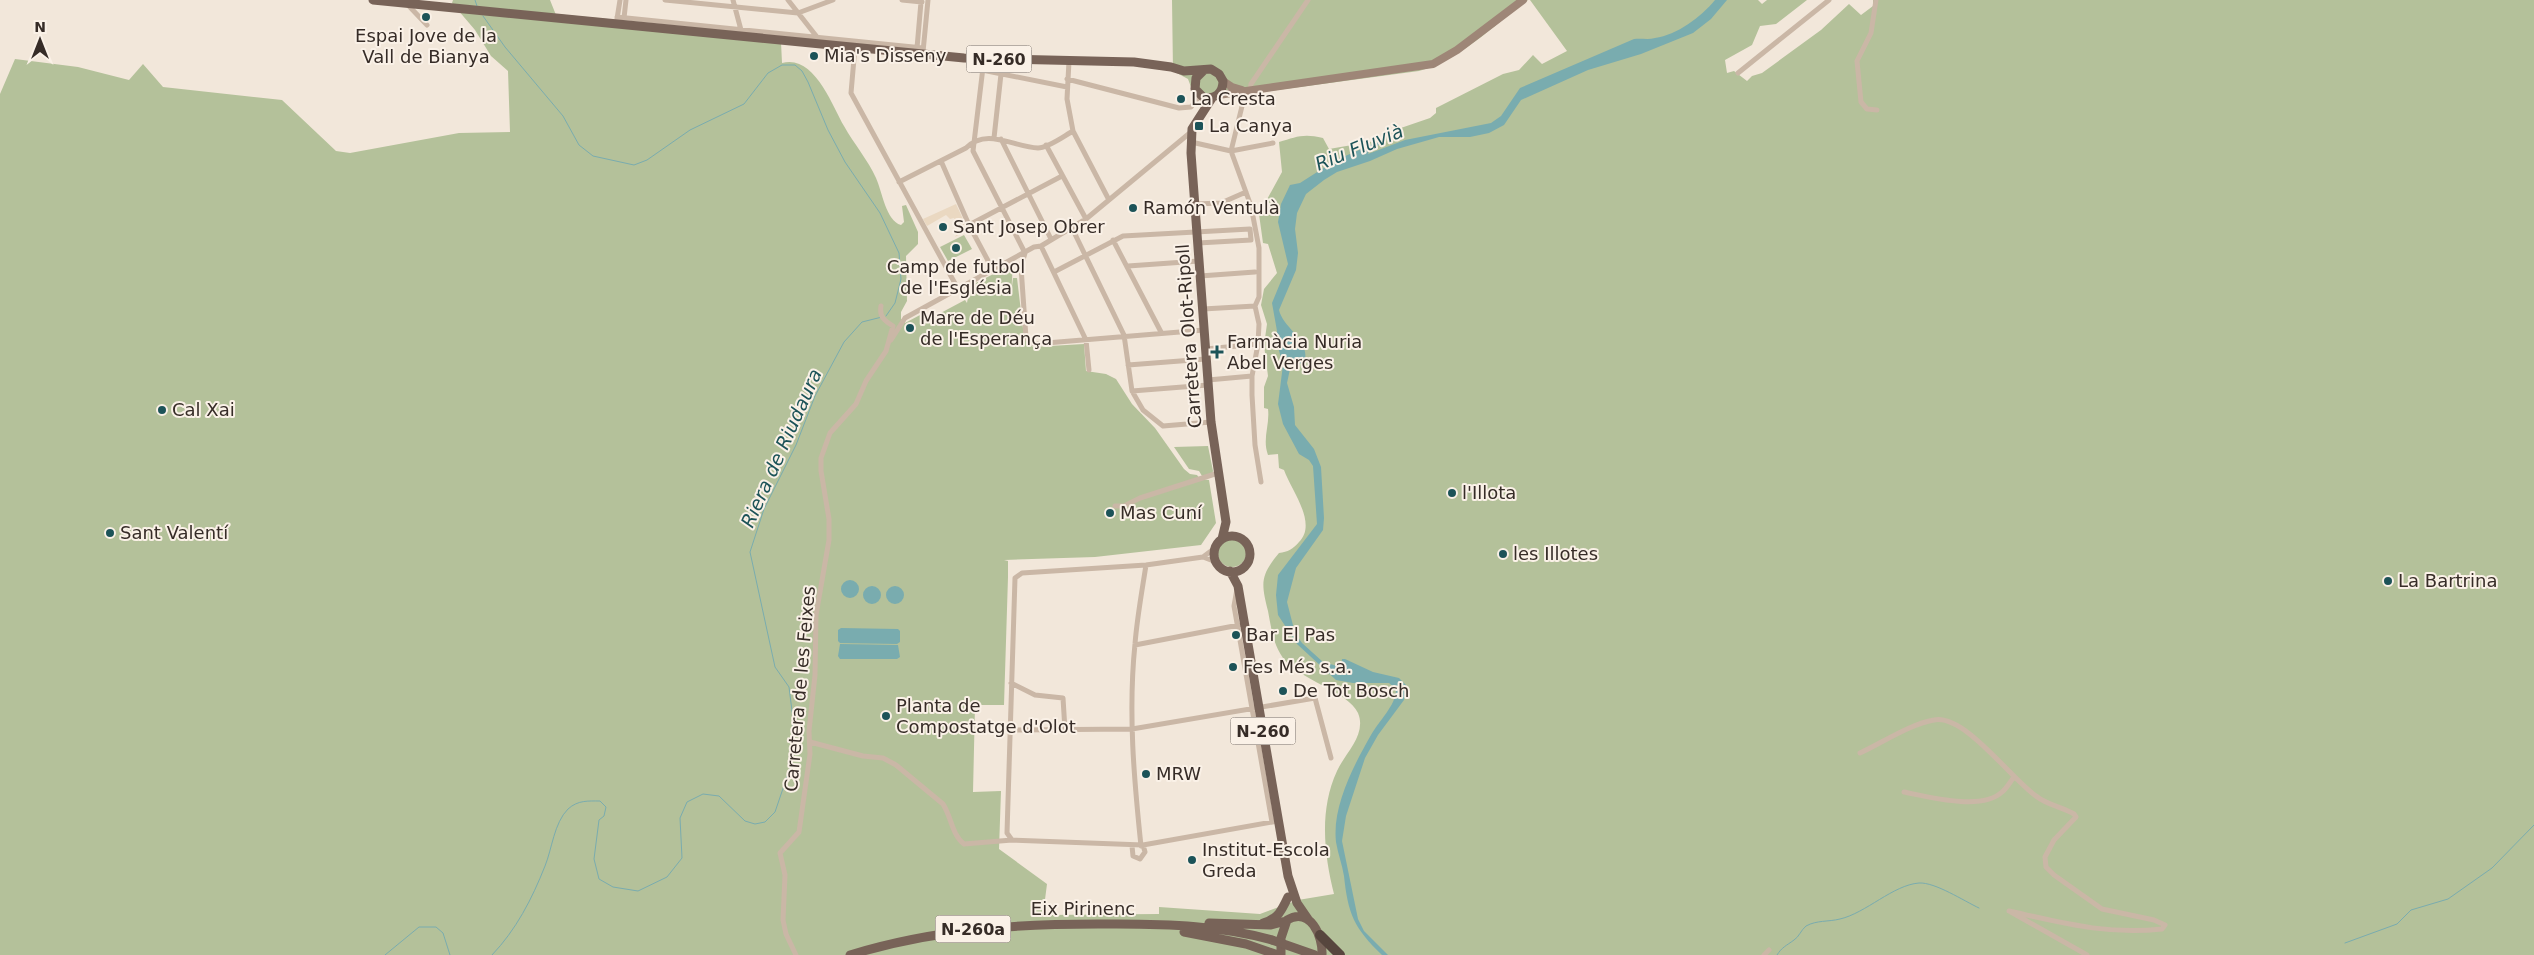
<svg xmlns="http://www.w3.org/2000/svg" width="2534" height="955" viewBox="0 0 2534 955" font-family="'DejaVu Sans',sans-serif">
<style>
.green{fill:#b4c19a}
.plaza{fill:#ead8c1}
.water{fill:#79acaf}
.lines{fill:none;stroke-linecap:round;stroke-linejoin:round}
.stream{stroke:#79acaf;stroke-width:1}
.street{stroke:#cab7a6;stroke-width:5}
.secondary{stroke:#9e8677;stroke-width:8}
.primary{stroke:#786358;stroke-width:9}
.highway{stroke:#57463e;stroke-width:10}
.primary-bridge{stroke:#786358;stroke-width:9}
.poi-dot{fill:#1c5358;stroke:#faf1e7;stroke-width:2}
.labels{text-anchor:middle;stroke-width:4;stroke-linejoin:round;paint-order:stroke}
.shield{fill:#faf1e7;stroke:#716761;stroke-width:1}
.shield-label{font-size:16px;font-weight:bold;fill:#362c27}
.poi-label{font-size:18px;fill:#362c27;stroke:#faf1e7;text-anchor:start}
.street-label{font-size:18px;fill:#362c27;stroke:#faf1e7}
.water-label{font-size:19px;font-style:italic;fill:#1c5358;stroke:#faf1e7}
</style>
<rect width="100%" height="100%" fill="#f2e7da"/>
<path class="green" d="M453 0H550L556 15V14L733 31 781 42 782 63C814 54 832 105 844 126 854 144 868 160 876 178 882 191 886 221 901 225L904 222 902 206 906 205 918 232V244L906 256 907 301 901 312V319L905 323 920 315V324L965 300 967 303 970 286 1013 264 1011 295 1013 278H1017L1024 337 1033 347 1084 344 1086 371 1106 374 1116 379 1132 404 1155 428 1184 469 1190 474 1197 475 1200 479 1209 480 1216 523 1201 545 1095 557 1004 560 1008 561V577L1004 705H975L973 792 1001 791 999 849 1047 884 1043 915 1159 914V907L1260 914 1298 900 1334 894C1324 854 1319 810 1337 771 1345 753 1367 735 1358 713 1348 691 1299 680 1283 658 1273 644 1271 627 1268 611 1261 583 1260 576 1279 553 1288 552 1293 549 1299 542 1318 523 1291 490 1284 470L1279 468 1278 454 1268 455C1262 439 1270 425 1268 409L1264 408V387L1268 376 1264 345 1267 324 1261 305 1264 289 1277 273 1268 244 1263 243 1259 214 1282 172 1279 142C1296 137 1303 133 1323 138L1329 149 1381 140 1395 130 1430 118 1436 113V108L1503 74 1519 70 1533 55 1542 64 1567 51 1530 0H1758L1762 4 1767 0H1807L1776 24 1760 26 1752 45 1725 60 1727 73 1734 71 1747 81 1752 76 1762 73 1821 30 1849 4 1861 15 1873 6V0H2534V955H0V94L15 59 78 67 129 80 143 64 163 87 282 100 336 151 350 153 459 133 510 132 508 71 491 56 475 30 452 3Z
M1172 0H1528C1494 25 1460 60 1419 71L1202 100 1194 95 1188 79 1173 71Z
M964 235 972 249 948 261 940 247Z
M1208 446 1213 471 1212 474 1202 476 1199 471 1189 469 1174 447Z
M1218 553a14 14 0 1 1 28 0a14 14 0 1 1-28 0Z"/>
<path class="plaza" d="M956 204 968 230 955 237 959 230 954 218 950 219 946 215 927 226 923 219Z"/>
<path class="water" d="M1715 0H1727L1711 19 1693 33 1641 54 1588 70 1521 100 1504 125 1489 133 1470 137H1439L1397 149 1370 161 1337 172 1324 180 1306 194 1297 213 1295 229 1298 253 1296 270 1279 310C1283 328 1312 342 1304 362L1290 369 1287 383 1294 407 1295 425 1314 449 1321 467 1324 518 1323 530 1296 568 1287 602 1295 633 1302 643 1323 662 1341 667 1342 659H1345L1373 672 1399 678 1408 687 1404 700 1378 735 1365 758 1346 816 1342 841 1358 919 1364 931 1388 955H1382C1354 928 1348 914 1344 876 1342 864 1338 854 1336 842 1332 806 1354 765 1371 735 1378 722 1397 704 1396 689L1389 683H1353L1336 680 1297 644 1278 615 1276 595 1278 575 1317 524 1313 466 1309 460 1299 454 1283 424 1278 404 1283 365 1276 340 1277 331 1272 303 1288 264 1278 222 1281 204 1290 185 1300 183 1336 160 1380 141H1385L1369 151 1368 154 1405 140 1491 123 1501 116 1520 88 1634 39C1641 38 1648 40 1655 38 1677 35 1701 17 1715 0Z
M841 589a9 9 0 1 1 18 0a9 9 0 1 1-18 0Z
M886 595a9 9 0 1 1 18 0a9 9 0 1 1-18 0Z
M863 595a9 9 0 1 1 18 0a9 9 0 1 1-18 0Z
M841 628 898 629 900 631V642L897 644 840 643 838 641V630Z
M840 644 898 645 900 657 897 659H840L838 656Z"/>
<g class="lines">
<path class="stream" d="M475 0 477 6
M483 16 505 47 563 116 579 145 593 156 634 165 647 160 690 130 744 104 768 73 782 65H795L802 71 808 82 828 130 845 162 880 213 899 253 901 279 895 303 886 316
M2345 943 2397 924 2411 910 2448 899 2492 868 2534 825
M385 955 419 927H436L443 933 450 955
M492 955C516 930 532 899 545 866 552 849 554 823 568 809 578 800 588 801 600 801L606 807 604 816 599 820 594 859 599 879 613 887 638 891 667 877 682 858 680 818 687 802 703 794 719 796 745 821 755 824 765 822 775 812 791 765 793 719 789 687 775 667 750 552 764 509 796 445 815 396 844 342 862 322 882 317
M1777 955C1782 947 1786 946 1794 940 1799 937 1801 930 1806 926 1817 920 1828 922 1840 919 1866 913 1893 885 1919 883 1935 882 1964 901 1979 908"/>
<path class="street" d="M665 0 798 13 833 0
M733 0 741 30
M788 0 817 37
M902 0 922 2
M1876 0 1871 33 1857 61 1861 102 1867 109 1877 110
M407 4 427 25
M617 17 923 48
M624 18 626 0
M617 19 620 0
M855 47 851 93 958 289
M917 48 921 2
M923 52 928 0
M984 59 973 151 1025 253
M1069 61 1067 99 1073 131 1109 200
M982 70 1067 87
M1738 73 1829 0
M1067 79 1179 108 1191 107 1198 98
M1246 90 1231 151 1251 206 1259 248V297L1255 306 1259 324 1258 344 1252 376V395L1255 445 1261 482
M1250 90 1251 84 1308 0
M994 138 1001 74
M1001 139 1051 239
M1191 142 1231 151 1273 143
M1046 145 1086 219
M941 161 969 225 993 270
M899 182 966 148C987 127 1013 147 1038 148 1048 148 1064 136 1073 131
M1195 204 1221 203 1246 192
M969 225 1062 176
M1072 228 1124 335 1132 391 1143 410 1163 426 1211 422
M1113 240 1161 332
M1041 246 1086 340 1089 370
M1025 253 1021 267 1026 338 1034 344 1204 330
M1128 266 1199 261
M1054 272 1123 236 1250 229 1251 240 1198 243
M1200 276 1255 272
M1203 309 1255 306
M891 340 905 318 1034 247 1041 246 1086 219 1191 132
M1206 349 1258 344
M1128 365 1206 359
M1208 380 1252 376
M1132 391 1208 385
M1115 506H1124L1140 498 1218 473
M1203 557 1215 548
M1237 589 1234 606 1272 822
M1135 645 1239 625
M1011 683 1035 695 1063 698 1065 730
M1010 730 1132 729 1315 698 1331 758
M810 742 863 756 883 758 896 765 943 804C951 816 952 835 964 844L1012 840 1143 845 1278 821
M1860 753C1882 743 1910 724 1934 720 1965 714 2011 779 2036 796 2047 805 2062 807 2074 814L2076 817 2054 840 2045 857 2046 867 2054 875 2102 909 2154 920 2165 925 2162 929C2106 935 2063 923 2009 911
M1904 792C1929 797 1982 811 2002 792 2007 788 2010 782 2014 777
M1012 840 1007 833 1015 578 1022 573 1146 565 1203 557 1216 562
M1132 846 1133 856 1140 859 1145 852 1143 845
M1141 846C1134 779 1128 712 1135 644 1137 618 1142 591 1146 565
M2011 912 2087 955
M796 955 786 934 783 920 785 875 780 853 799 832 810 754 809 731 815 675 816 615 829 540V519L821 471V458L830 433 856 404 866 381 886 351 893 326C885 321 879 317 881 306
M1764 955 1769 950"/>
<path class="secondary" d="M1223 81 1232 87 1242 90
M1218 95 1433 64 1457 50 1523 0"/>
<path class="primary" d="M373 0 964 58 1134 62 1171 67 1184 71 1211 69 1219 74 1223 81C1223 93 1215 100 1203 97L1195 89 1196 78 1203 71
M1212 98 1192 129 1191 153 1211 422 1226 522 1222 539
M1214 554a18 18 0 1 1 36 0a18 18 0 1 1-36 0Z
M1230 571 1238 586 1288 876 1297 903 1308 919
M1209 923 1271 925 1286 921
M1263 923C1278 919 1282 910 1288 897
M1184 932 1246 944 1278 955
M850 955C938 928 1026 923 1117 924 1169 924 1223 926 1272 940
M1281 955V938L1287 920C1310 906 1323 936 1322 955"/>
<path class="highway" d="M1320 935 1340 955"/>
<path class="primary-bridge" d="M1272 940 1315 955"/>
</g>
<g class="poi-dot">
<circle cx="426" cy="17" r="5"/>
<circle cx="814" cy="56" r="5"/>
<circle cx="1181" cy="99" r="5"/>
<rect x="1194" y="121" width="10" height="10" rx="2.5"/>
<circle cx="1133" cy="208" r="5"/>
<circle cx="943" cy="227" r="5"/>
<circle cx="956" cy="248" r="5"/>
<circle cx="910" cy="328" r="5"/>
<path d="M1214.5 344.5h5v5h5v5h-5v5h-5v-5h-5v-5h5z"/>
<circle cx="162" cy="410" r="5"/>
<circle cx="1452" cy="493" r="5"/>
<circle cx="1110" cy="513" r="5"/>
<circle cx="110" cy="533" r="5"/>
<circle cx="1503" cy="554" r="5"/>
<circle cx="2388" cy="581" r="5"/>
<circle cx="1236" cy="635" r="5"/>
<circle cx="1233" cy="667" r="5"/>
<circle cx="1283" cy="691" r="5"/>
<circle cx="886" cy="716" r="5"/>
<circle cx="1146" cy="774" r="5"/>
<circle cx="1192" cy="860" r="5"/>
</g>
<g class="labels">
<g class="shield">
<rect x="966.5" y="45.5" width="65" height="27" rx="4"/>
<rect x="1230.5" y="717.5" width="65" height="27" rx="4"/>
<rect x="935.5" y="915.5" width="75" height="27" rx="4"/>
</g>
<g class="shield-label">
<text x="999" y="65">N-260</text>
<text x="1263" y="737">N-260</text>
<text x="973" y="935">N-260a</text>
</g>
<g class="poi-label">
<text x="426" y="42" text-anchor="middle">Espai Jove de la<tspan x="426" dy="21">Vall de Bianya</tspan></text>
<text x="824" y="62">Mia's Disseny</text>
<text x="1191" y="105">La Cresta</text>
<text x="1209" y="132">La Canya</text>
<text x="1143" y="214">Ramón Ventulà</text>
<text x="953" y="233">Sant Josep Obrer</text>
<text x="956" y="273" text-anchor="middle">Camp de futbol<tspan x="956" dy="21">de l'Església</tspan></text>
<text x="920" y="324">Mare de Déu<tspan x="920" dy="21">de l'Esperança</tspan></text>
<text x="1227" y="348">Farmàcia Nuria<tspan x="1227" dy="21">Abel Verges</tspan></text>
<text x="172" y="416">Cal Xai</text>
<text x="1462" y="499">l'Illota</text>
<text x="1120" y="519">Mas Cuní</text>
<text x="120" y="539">Sant Valentí</text>
<text x="1513" y="560">les Illotes</text>
<text x="2398" y="587">La Bartrina</text>
<text x="1246" y="641">Bar El Pas</text>
<text x="1243" y="673">Fes Més s.a.</text>
<text x="1293" y="697">De Tot Bosch</text>
<text x="896" y="712">Planta de<tspan x="896" dy="21">Compostatge d'Olot</tspan></text>
<text x="1156" y="780">MRW</text>
<text x="1202" y="856">Institut-Escola<tspan x="1202" dy="21">Greda</tspan></text>
</g>
<g class="street-label">
<text transform="translate(1189 336) rotate(-94)" y="6">Carretera Olot-Ripoll</text>
<text transform="translate(800 689) rotate(-85)" y="6">Carretera de les Feixes</text>
<text x="1083" y="915">Eix Pirinenc</text>
</g>
<g class="water-label">
<text transform="translate(1359 147) rotate(-22)" y="7">Riu Fluvià</text>
<text transform="translate(781 448) rotate(-66)" y="7">Riera de Riudaura</text>
</g>
</g>
<g transform="translate(40 40)" stroke="#faf1e7" stroke-width="4" paint-order="stroke">
<path d="M0-4L9 19L0 12L-9 19Z" fill="#362c27"/>
<text y="-8" font-size="14" font-weight="bold" text-anchor="middle" fill="#362c27">N</text>
</g>
</svg>
